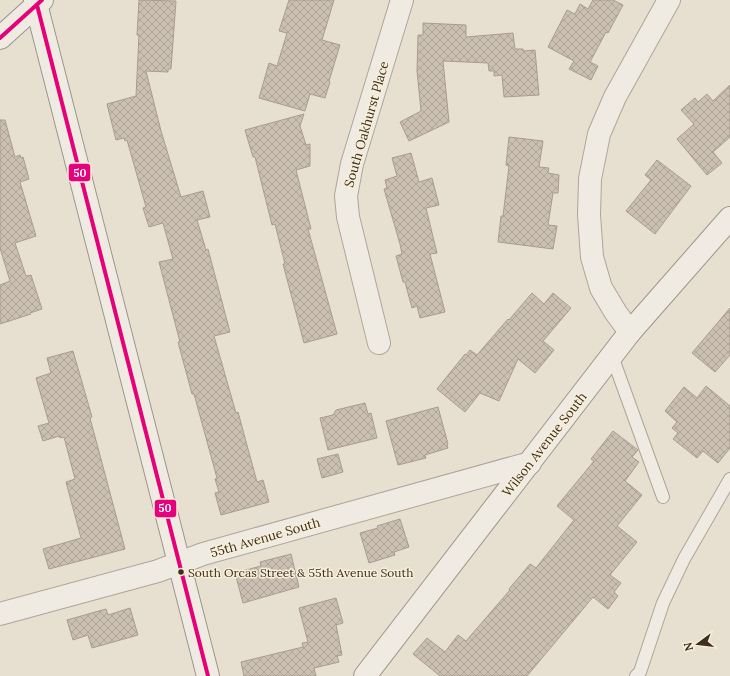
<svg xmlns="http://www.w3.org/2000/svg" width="730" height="676" viewBox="0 0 730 676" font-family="Lora,serif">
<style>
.building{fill:url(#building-cross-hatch);stroke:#a89c90}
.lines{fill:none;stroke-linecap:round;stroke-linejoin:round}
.lane-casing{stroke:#ada599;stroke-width:14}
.street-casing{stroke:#ada599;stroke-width:24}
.secondary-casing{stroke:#9c958a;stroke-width:24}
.lane{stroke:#efebe3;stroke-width:12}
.street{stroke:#efebe3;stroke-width:22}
.secondary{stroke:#efebe3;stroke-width:22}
.bus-1-casing{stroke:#f7eed8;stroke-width:7}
.bus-1{stroke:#e5007d;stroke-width:4}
.bus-dot{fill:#3d2e20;stroke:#f7eed8;stroke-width:1.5}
.labels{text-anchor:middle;stroke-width:3;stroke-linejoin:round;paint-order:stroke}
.bus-label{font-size:12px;fill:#3d2e20;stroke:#f7eed8;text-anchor:start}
.street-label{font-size:13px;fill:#3d2e20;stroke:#f7eed8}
.line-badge{stroke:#f7eed8;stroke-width:1.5}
.badge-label{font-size:11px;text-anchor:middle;font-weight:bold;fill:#fff}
</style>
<defs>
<pattern id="building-cross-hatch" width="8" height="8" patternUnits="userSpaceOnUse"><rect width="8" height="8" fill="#cbbfb2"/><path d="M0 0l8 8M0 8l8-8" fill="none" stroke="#afa499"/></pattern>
</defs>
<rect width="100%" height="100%" fill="#e7e0d1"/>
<path class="building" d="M139 0 176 1 171 69H168V72L146 71 161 131 181 197 203 191 210 217 197 220 206 250 208 249 230 332 214 336 236 413 238 412 257 482 263 480 269 502 221 515 215 493 219 492 215 479 217 478 194 394H192L178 342H180L159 262 173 259 163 223 149 227 143 208 146 207 127 140 125 141 124 138 116 140 107 104 136 96 139 35H137Z
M289 0H334L322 40 340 45 329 81 330 82 325 98 310 94 305 111 259 98 269 63 277 66 287 33 279 31Z
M593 0H613L623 5 608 33 606 32 590 62 598 66 591 80 569 69 574 61 548 47 567 10 575 14 580 4 588 9Z
M423 23 466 25V37L513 33 515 49H523V51L535 50 539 95 504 97 502 75 494 76V71H489L488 63 443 61 449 122 409 141 400 122 421 111 417 71 418 35H423Z
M730 85V137L713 152 722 163 707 175 677 139 694 124 681 110 695 98 698 102 707 94 713 101Z
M304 114 300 126 306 145 310 144V166L296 170 311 229H308L337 334 304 343 283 264H285L275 224 272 225 255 157H253L245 130Z
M0 120H5L15 157 20 155 21 158 23 157 29 179 20 182 36 236 15 243 26 276 31 275 42 309 30 313 31 314 0 324V285L10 281 0 248Z
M509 137 543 141 539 167 549 168 548 173 559 175 558 193H553L548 225 557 226 553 249 498 242 501 216H503L509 166 506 165Z
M411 153 419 182 432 178 439 205 426 208 437 253 430 254 445 312 420 318 417 306 412 308 405 282H403L396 256 402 254 400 244 384 189 387 188 385 180 397 176 392 158Z
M657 160 691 186 655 234 626 211 651 180 645 175Z
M532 293 544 304 553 293 571 308 543 341 554 350 535 373 518 359 499 401 480 393 465 412 437 389 465 354 466 355 470 350 477 355 508 319 509 320Z
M730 308V355L715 372 692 353Z
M73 351 92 417 90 418 125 549 49 569 43 549 81 538 66 482 75 479 64 437 60 438 59 436 43 441 38 426 49 423 36 378 51 373 47 358Z
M706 386 730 406V448L718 463 703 451 697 458 673 439 678 433 672 428 677 422 665 411 684 387 697 398Z
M365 403 368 414 371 413 377 438 328 450 320 418 333 415 336 410Z
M438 407 448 444 447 445 448 448 425 455 426 458 398 465 386 421Z
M613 431 638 450 632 457 639 462 625 481 642 495 617 526 637 542 610 575 621 583 614 592 618 596 608 609 593 597 527 676H440L413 654 427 638 445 652 458 635 466 641 510 590 509 589 530 564 536 568 574 520 557 506 594 461 591 459Z
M338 454 343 472 322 478 317 459Z
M400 519 409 547 394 552 395 555 369 563 360 533 378 528 377 526Z
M291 554 299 587 243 603 235 573 261 566 260 562Z
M336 598 343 623 336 625 342 655 337 656 339 662 314 668 316 676H244L241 662 303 647 302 643 308 642 299 608Z
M130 608 138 635 92 648 88 635 73 640 67 620 106 609 108 615Z"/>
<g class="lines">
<defs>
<path id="lane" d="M612 356 663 497
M636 676 640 672 663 603 684 559 730 479"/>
<path id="street" d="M630 332 616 313 601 288 592 257 589 215 590 179 599 134 615 97 669 0
M379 343 348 217 346 196 352 164 402 0
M0 614 158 571 203 554 530 463"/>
<path id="secondary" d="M35 0 208 676
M0 38 42 0
M365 676 630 332 730 218"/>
</defs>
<use href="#lane" class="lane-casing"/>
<use href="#street" class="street-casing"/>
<use href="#secondary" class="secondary-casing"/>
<use href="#lane" class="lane"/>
<use href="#street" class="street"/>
<use href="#secondary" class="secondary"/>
<defs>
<path id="bus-1" d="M37 5 208 676
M0 38 42 0"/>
</defs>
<use href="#bus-1" class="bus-1-casing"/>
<use href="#bus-1" class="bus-1"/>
</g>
<circle class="bus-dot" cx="181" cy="572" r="3.5"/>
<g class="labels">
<g class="bus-label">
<text x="188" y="577">South Orcas Street &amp; 55th Avenue South</text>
</g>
<g class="street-label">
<text transform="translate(366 124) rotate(-74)" y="5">South Oakhurst Place</text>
<text transform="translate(544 444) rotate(-52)" y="5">Wilson Avenue South</text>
<text transform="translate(265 537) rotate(-16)" y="5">55th Avenue South</text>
</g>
</g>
<g class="line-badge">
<rect x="68" y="163" width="23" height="19" rx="4" fill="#e5007d"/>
<rect x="154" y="499" width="23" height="19" rx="4" fill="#e5007d"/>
</g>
<g class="badge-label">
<text x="80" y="177">50</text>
<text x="165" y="512">50</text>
</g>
<g transform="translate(698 644) rotate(255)" stroke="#f7eed8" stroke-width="3" paint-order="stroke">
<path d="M0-3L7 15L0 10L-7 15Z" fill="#3d2e20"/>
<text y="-6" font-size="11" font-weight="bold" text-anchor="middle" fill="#3d2e20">N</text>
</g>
</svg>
